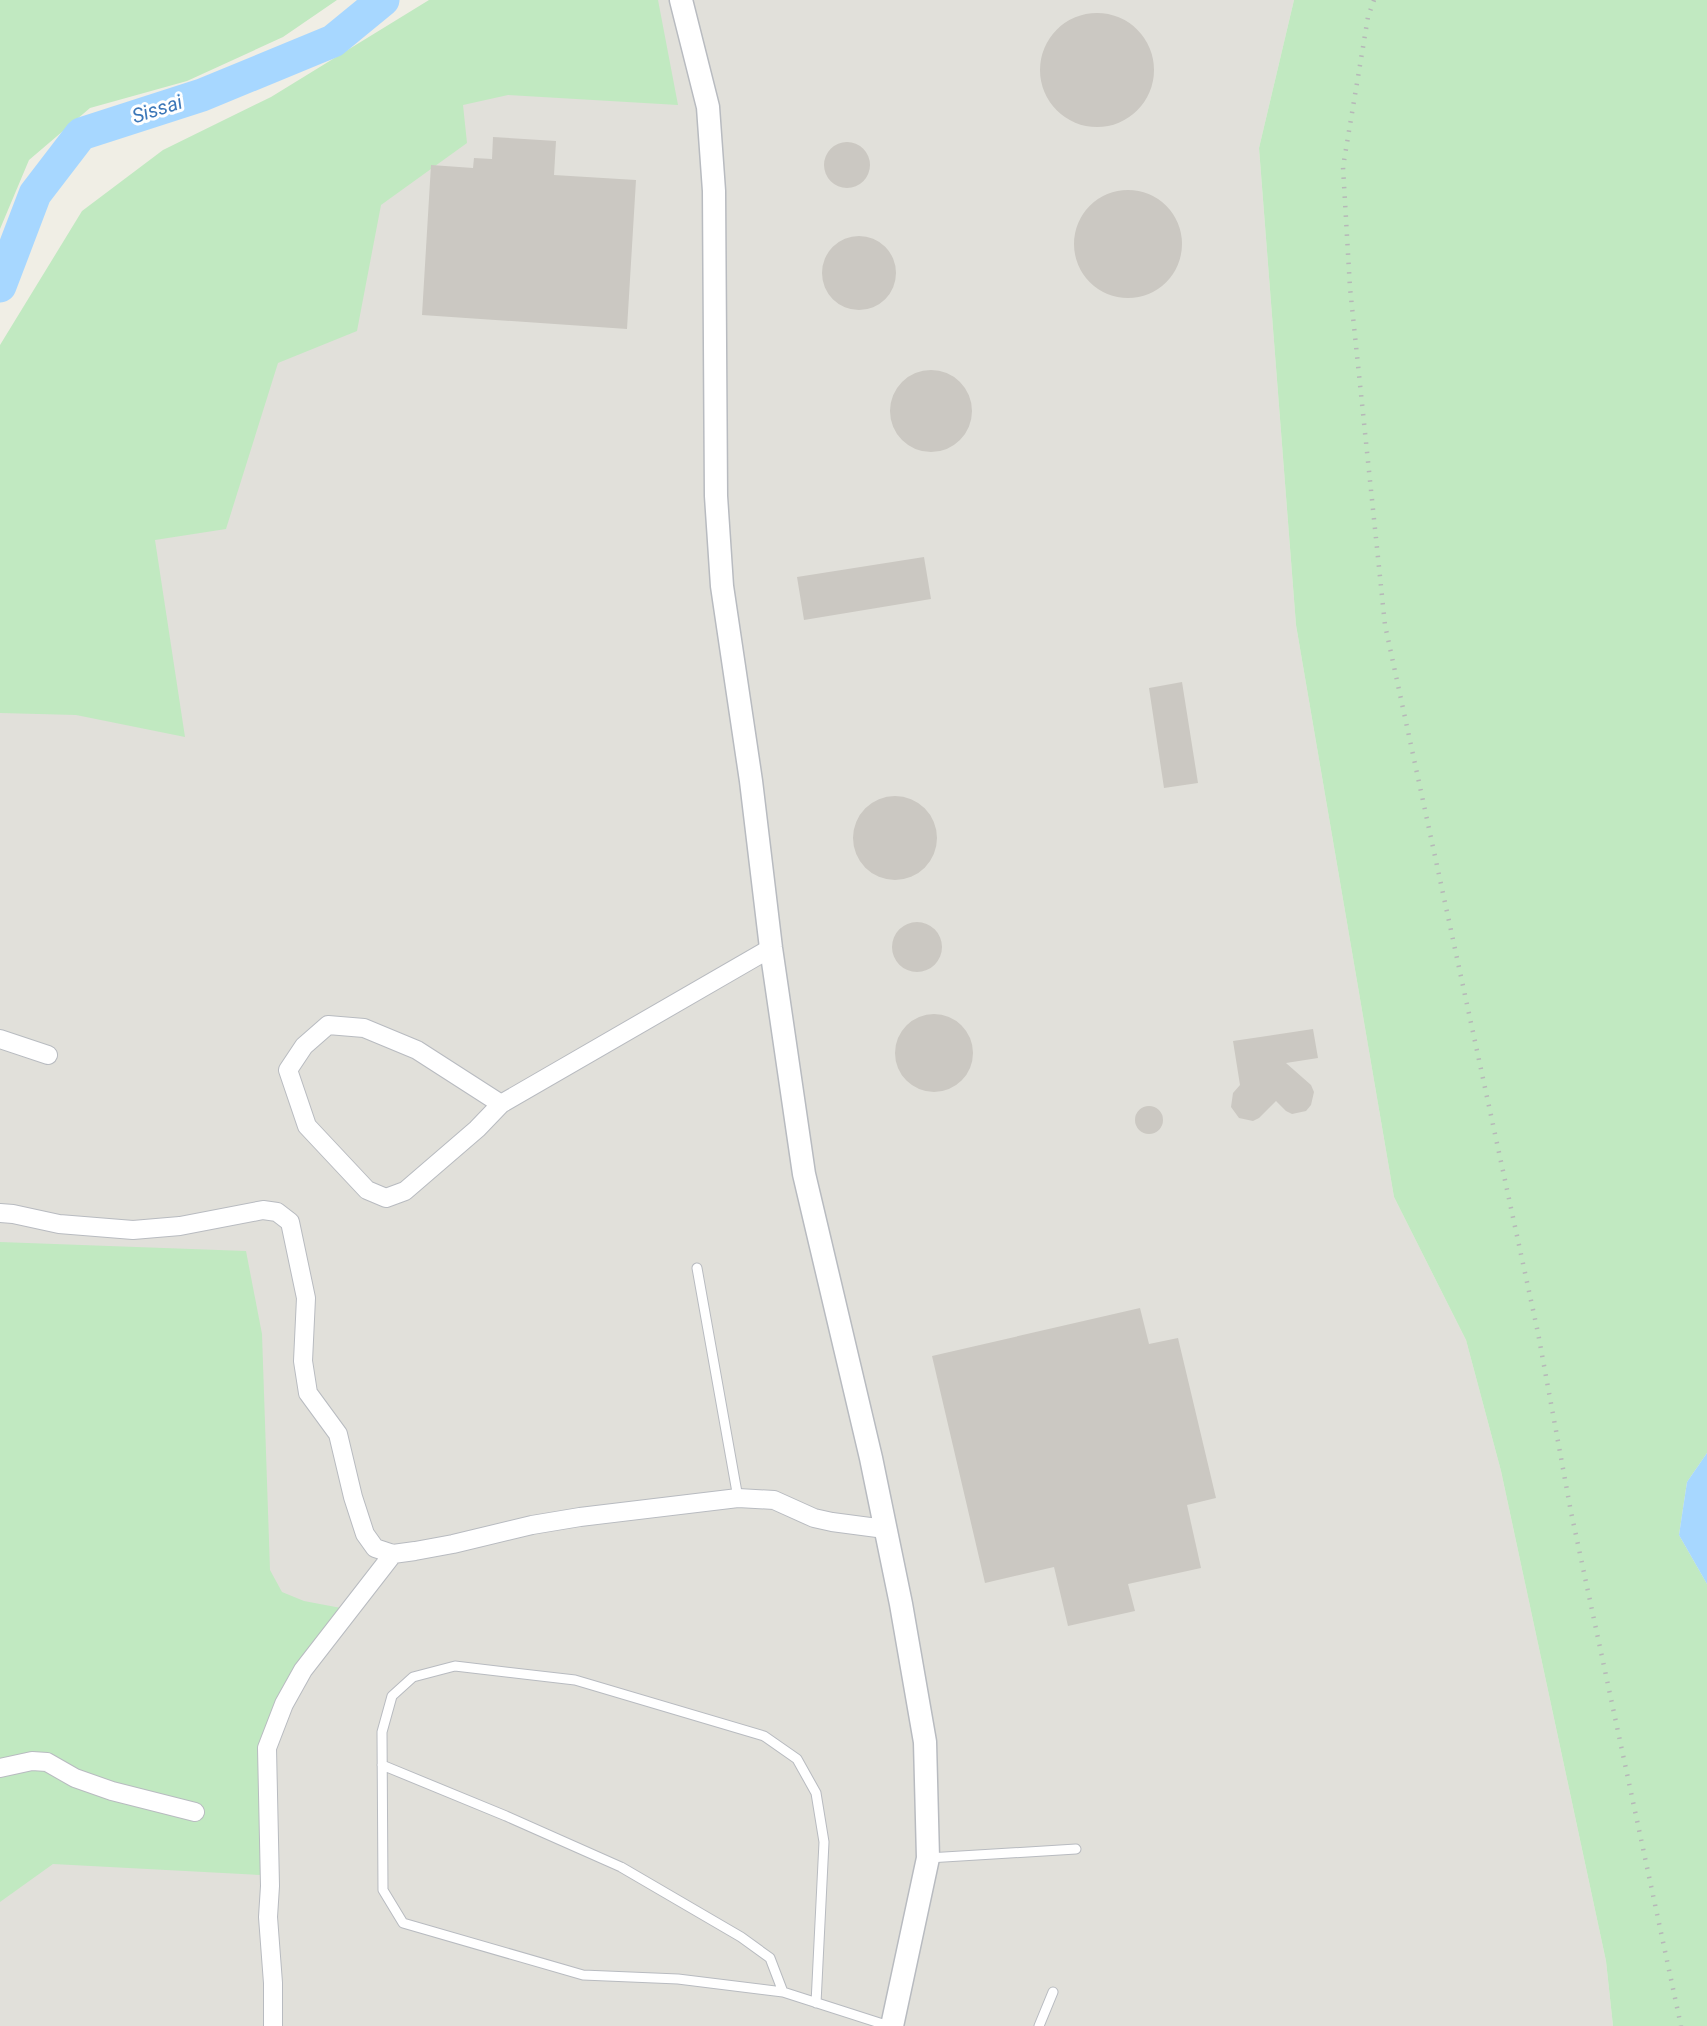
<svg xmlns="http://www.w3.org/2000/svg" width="1707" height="2026" viewBox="0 0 1707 2026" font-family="Roboto,sans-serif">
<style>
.industrial{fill:#e1e0da}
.green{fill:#c1e9c1}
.water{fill:#a7d7ff}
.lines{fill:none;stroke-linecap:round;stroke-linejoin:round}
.river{stroke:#a7d7ff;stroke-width:33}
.building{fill:#cbc8c2}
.service-casing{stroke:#b8bbc0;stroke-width:11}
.minor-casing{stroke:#b8bbc0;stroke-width:20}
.tertiary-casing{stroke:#b8bbc0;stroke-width:25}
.service{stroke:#fff;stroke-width:9}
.minor{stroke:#fff;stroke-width:18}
.tertiary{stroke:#fff;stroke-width:22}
.rail{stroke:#b6b7b8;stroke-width:4.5;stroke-dasharray:1.5 8;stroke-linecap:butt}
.labels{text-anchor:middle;stroke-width:6;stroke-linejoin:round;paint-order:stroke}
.water-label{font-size:20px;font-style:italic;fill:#3c77b8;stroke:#fff}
</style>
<rect width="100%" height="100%" fill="#f0eee5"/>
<path class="industrial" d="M579 0H1294L1259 148 1296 625 1394 1197 1466 1340 1501 1471 1606 1961 1613 2026H0V384Z"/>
<path class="green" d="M0 0H337L283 37 187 81 90 108 29 160 0 229Z
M429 0H658L678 105 508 95 463 105 467 143 381 205 357 331 278 363 226 529 155 540 185 737 76 715 0 713V345L82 211 163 150 271 97Z
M1294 0H1707V1453L1687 1482 1679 1535 1707 1584V2026H1613L1606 1961 1501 1471 1466 1340 1394 1197 1296 625 1259 148Z
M0 1242 246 1251 262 1334 270 1570 282 1592 304 1601 341 1608 259 1746 261 1875 53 1864 0 1902Z"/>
<path class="water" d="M1707 1453V1584L1679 1535 1687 1482Z"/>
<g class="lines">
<path class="river" d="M0 286 35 194 81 134 202 95 333 41 383 0"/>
</g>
<path class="building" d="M1040 70a57 57 0 1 1 114 0a57 57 0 1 1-114 0Z
M493 137 556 141 554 175 636 180 627 329 422 315 431 165 473 168 474 158 492 159Z
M824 165a23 23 0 1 1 46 0a23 23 0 1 1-46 0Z
M1074 244a54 54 0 1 1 108 0a54 54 0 1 1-108 0Z
M822 273a37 37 0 1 1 74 0a37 37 0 1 1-74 0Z
M890 411a41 41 0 1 1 82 0a41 41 0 1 1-82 0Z
M924 557 931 599 804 620 797 577Z
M1182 682 1198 783 1164 788 1149 688Z
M853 838a42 42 0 1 1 84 0a42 42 0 1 1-84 0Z
M892 947a25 25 0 1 1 50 0a25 25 0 1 1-50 0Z
M895 1053a39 39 0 1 1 78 0a39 39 0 1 1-78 0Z
M1313 1029 1318 1058 1286 1063 1311 1085 1314 1092 1311 1105 1306 1111 1292 1114 1286 1111 1276 1101 1259 1118 1253 1121 1239 1118 1231 1107 1233 1093 1240 1085 1233 1041Z
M1135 1120a14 14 0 1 1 28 0a14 14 0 1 1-28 0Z
M1140 1308 1149 1344 1178 1338 1216 1498 1187 1505 1201 1568 1128 1584 1135 1611 1068 1626 1054 1567 985 1583 932 1356Z"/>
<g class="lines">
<defs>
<path id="service" d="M697 1268 738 1498
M382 1765 506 1816 621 1867 741 1937 770 1958 783 1992
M928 1858 1076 1849
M816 2003 824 1842 816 1793 797 1759 764 1736 575 1680 455 1666 413 1677 392 1696 382 1732 383 1890 403 1923 583 1975 678 1979 783 1992 889 2026
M1039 2026 1053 1992"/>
<path id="minor" d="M0 1039 48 1055
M501 1104 417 1050 364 1028 328 1025 304 1046 288 1070 307 1126 367 1190 386 1198 405 1191 477 1129 501 1104 771 948
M0 1213 13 1214 59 1224 133 1230 180 1226 263 1210 277 1212 290 1222 306 1298 303 1361 308 1393 338 1434 353 1497 365 1534 375 1548 393 1554 415 1551 453 1544 532 1525 580 1517 738 1498 774 1500 814 1518 832 1522 885 1529
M0 1768 32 1761 47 1762 75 1778 112 1791 195 1812
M273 2026V1983L268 1917 270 1886 267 1748 284 1704 303 1670 393 1554"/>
<path id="tertiary" d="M681 0 708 107 714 191 716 496 722 586 751 781 771 948 804 1174 871 1458 901 1604 925 1742 928 1858 892 2026"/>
</defs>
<use href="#service" class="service-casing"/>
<use href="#minor" class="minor-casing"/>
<use href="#tertiary" class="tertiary-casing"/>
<use href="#service" class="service"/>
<use href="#minor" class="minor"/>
<use href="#tertiary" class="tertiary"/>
<path class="rail" d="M1374 0 1368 17 1343 167 1350 288 1385 625 1538 1333 1571 1512 1681 2026"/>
</g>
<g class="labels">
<g class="water-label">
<text transform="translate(157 109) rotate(-18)" y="7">Sissai</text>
</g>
</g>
</svg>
